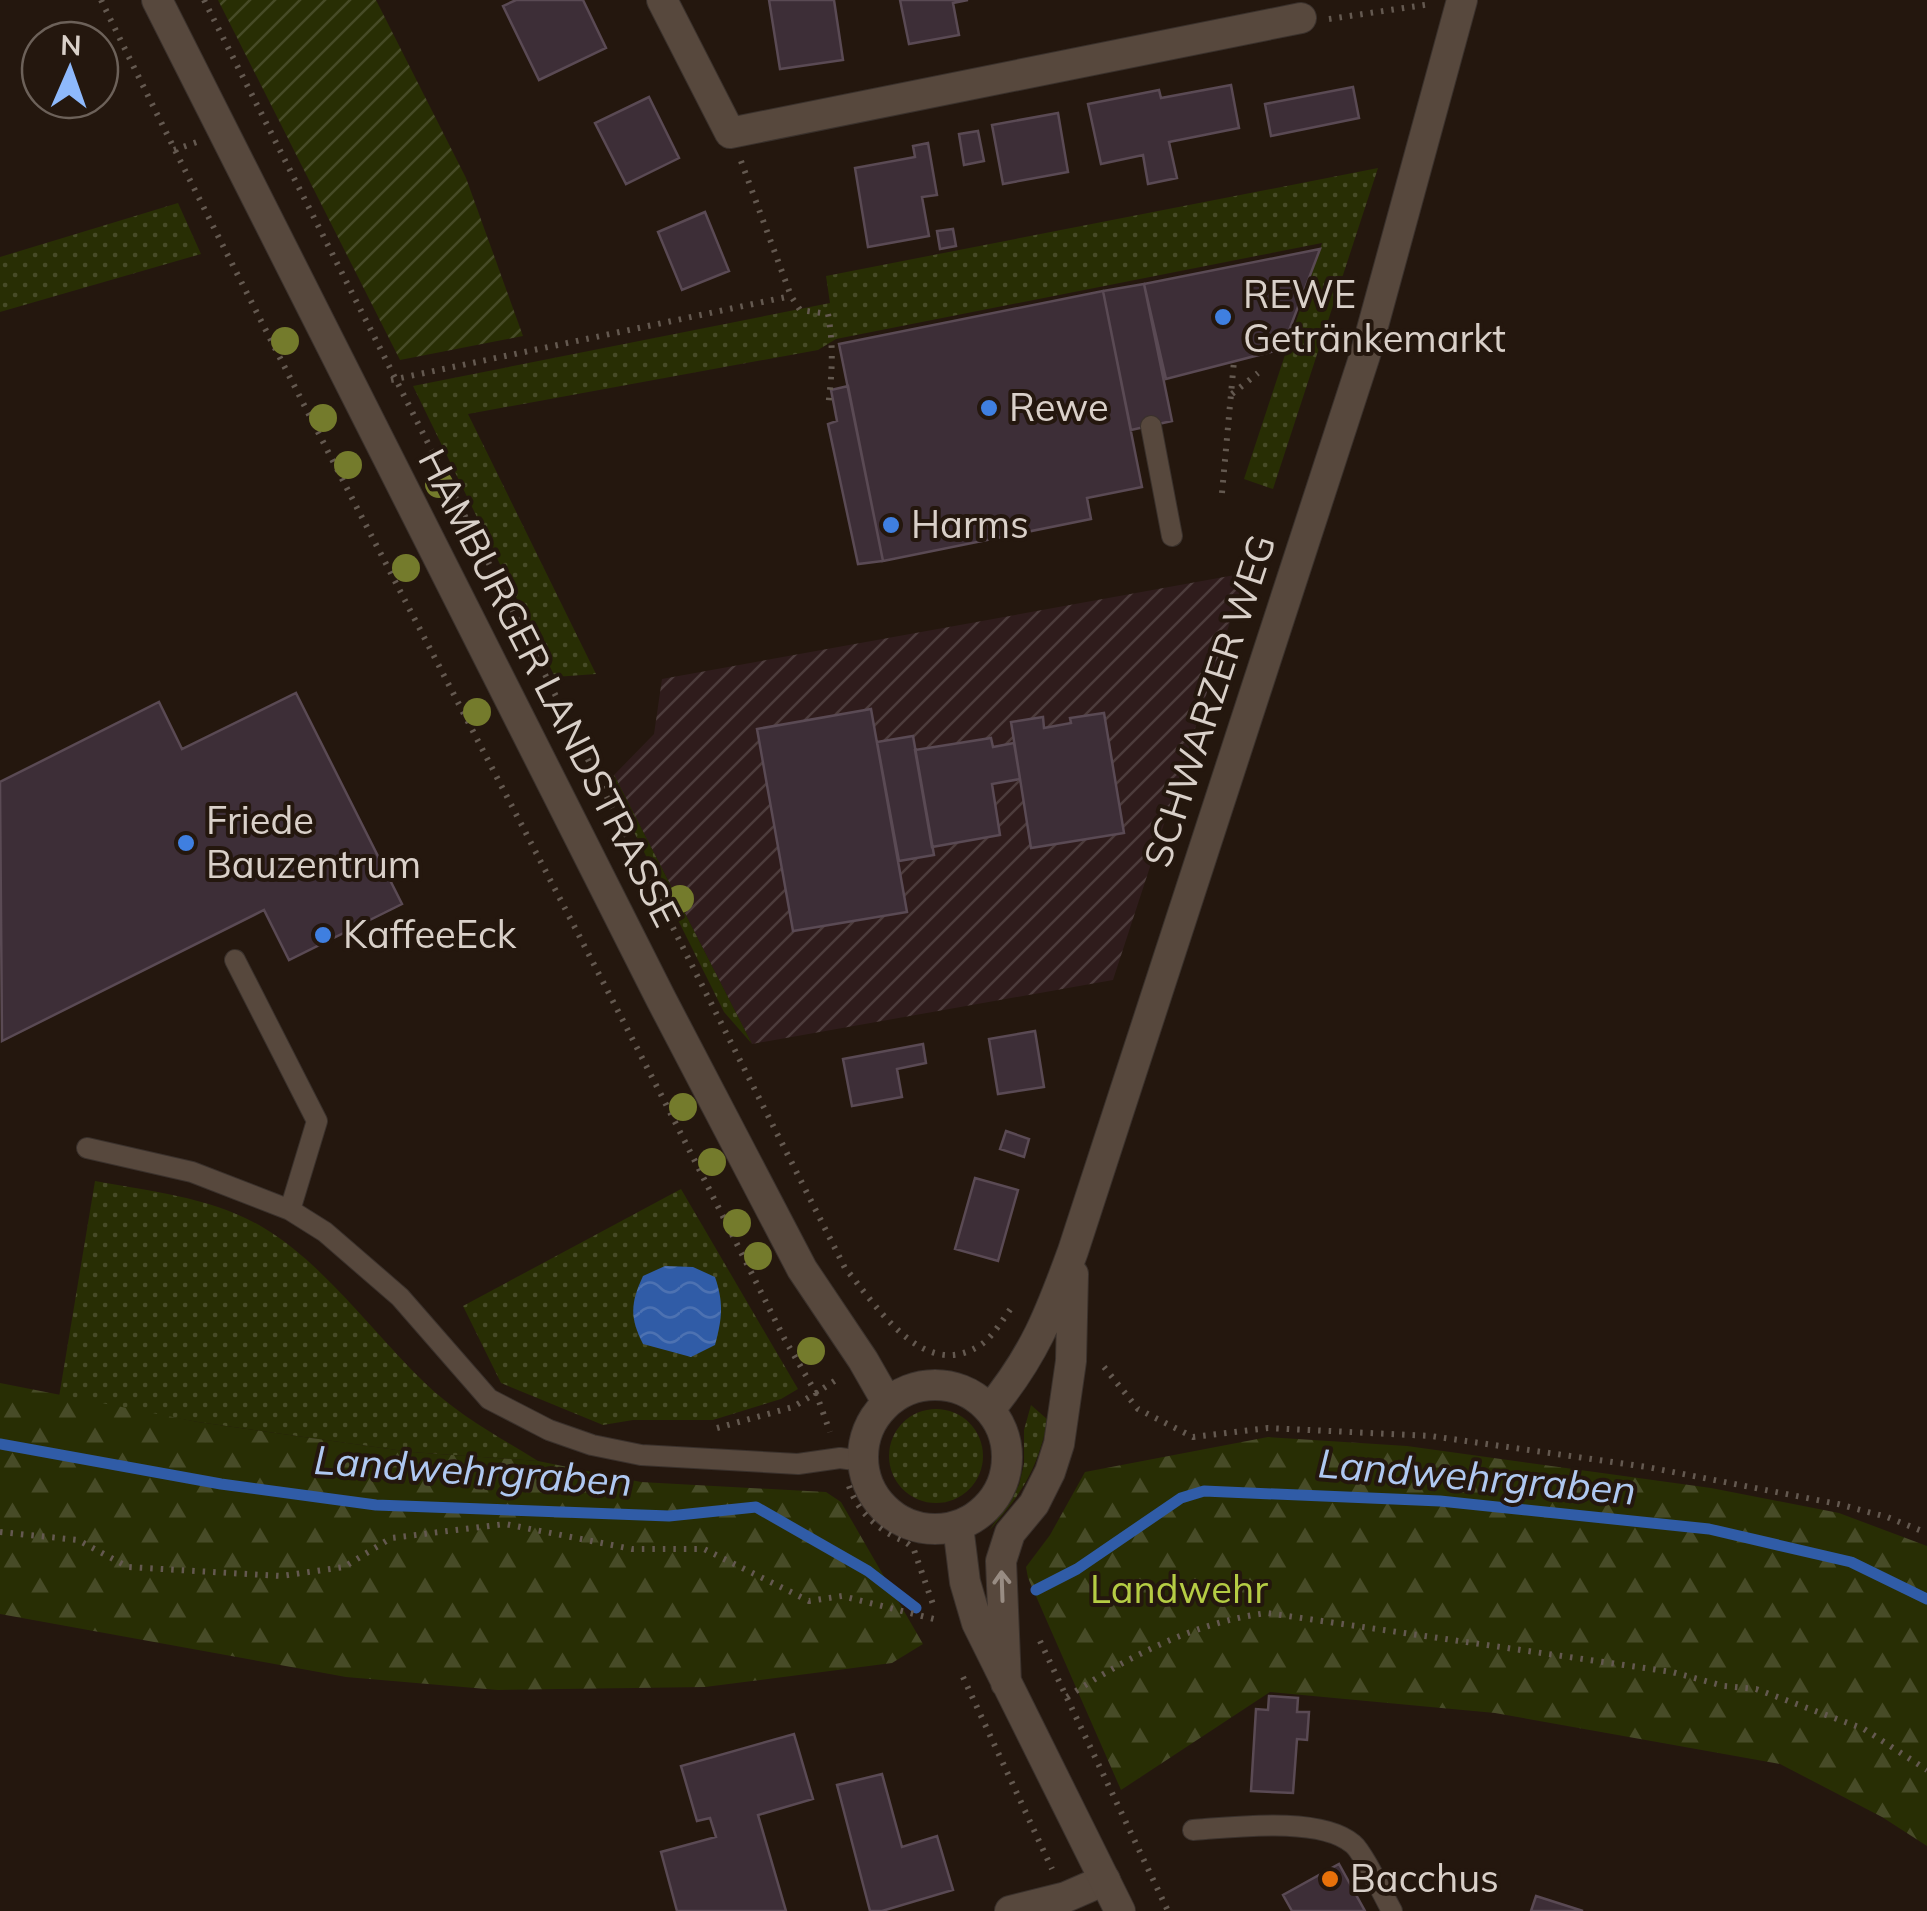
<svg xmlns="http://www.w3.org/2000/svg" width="1927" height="1911" viewBox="0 0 1927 1911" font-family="Mulish,sans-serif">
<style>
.industrial{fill:url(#industrial-furrows)}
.grass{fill:url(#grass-dots)}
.forest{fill:url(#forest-firs)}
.garden{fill:url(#garden-furrows)}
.water{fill:url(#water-waves)}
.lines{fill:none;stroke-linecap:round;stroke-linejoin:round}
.stream{stroke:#305ca7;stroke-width:11}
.building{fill:#3d2e37;stroke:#5a4a54;stroke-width:2.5}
.lane-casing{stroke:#3a312c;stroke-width:22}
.street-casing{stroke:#3a312c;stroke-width:32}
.secondary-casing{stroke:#3a312c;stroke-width:32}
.path{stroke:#645950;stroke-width:6;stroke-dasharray:2.5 8;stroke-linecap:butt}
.lane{stroke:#57483d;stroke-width:20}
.street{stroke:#57483d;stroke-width:30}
.secondary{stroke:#57483d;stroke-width:30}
.tree{fill:#747b2c}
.oneway{stroke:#988c83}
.shop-dot{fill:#3f7fe0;stroke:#24170e;stroke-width:4}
.food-dot{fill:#e8710a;stroke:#24170e;stroke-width:4}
.labels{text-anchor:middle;stroke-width:8;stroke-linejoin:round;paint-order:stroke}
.poi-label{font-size:38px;fill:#d9d0c9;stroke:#24170e;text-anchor:start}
.street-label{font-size:38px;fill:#d9d0c9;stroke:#24170e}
.park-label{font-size:38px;fill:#b5cc44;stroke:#24170e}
.water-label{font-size:40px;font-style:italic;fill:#afc8f1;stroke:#24170e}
</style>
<defs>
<pattern id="industrial-furrows" width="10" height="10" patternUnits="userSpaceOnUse" patternTransform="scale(2.5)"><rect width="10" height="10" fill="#2f1c1c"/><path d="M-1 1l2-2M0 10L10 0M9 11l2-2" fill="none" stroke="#4d3c3c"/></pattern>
<pattern id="grass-dots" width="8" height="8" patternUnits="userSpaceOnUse" patternTransform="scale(2.5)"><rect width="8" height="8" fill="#282e04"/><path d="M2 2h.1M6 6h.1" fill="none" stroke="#474b27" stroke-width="1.8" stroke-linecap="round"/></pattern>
<pattern id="forest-firs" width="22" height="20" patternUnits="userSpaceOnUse" patternTransform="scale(2.5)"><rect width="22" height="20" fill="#282e04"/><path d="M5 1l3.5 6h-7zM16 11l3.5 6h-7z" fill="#474b27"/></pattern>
<pattern id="garden-furrows" width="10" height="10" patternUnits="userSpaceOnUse" patternTransform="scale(2.5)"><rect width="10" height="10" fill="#282e04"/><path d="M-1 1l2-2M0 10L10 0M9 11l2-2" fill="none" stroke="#474b27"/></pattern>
<pattern id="water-waves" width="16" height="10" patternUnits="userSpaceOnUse" patternTransform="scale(2.5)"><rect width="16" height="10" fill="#305ca7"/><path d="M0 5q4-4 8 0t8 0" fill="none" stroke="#4d72b2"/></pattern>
</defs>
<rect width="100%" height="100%" fill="#24170e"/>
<path class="industrial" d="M1246 573 1113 980 752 1044 614 775 654 734 662 679Z"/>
<path class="grass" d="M1378 168 1273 489 1244 479 1322 243 836 339 818 350 468 414 596 674 555 677 413 386 830 303 826 276Z
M178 203 201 254 0 312V257Z
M614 775 752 1044 724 1012 607 778Z
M95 1181C150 1191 215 1198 264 1228 322 1262 375 1335 425 1383 458 1415 499 1437 538 1461L411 1452 198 1422 59 1397Z
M681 1189 798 1389 781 1399 713 1420H633L603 1425 501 1383 463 1306Z
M1031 1405 1048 1420C1036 1473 1023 1491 989 1531L1019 1485 1024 1464V1430Z
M889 1456a47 47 0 1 1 94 0a47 47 0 1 1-94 0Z"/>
<path class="forest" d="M0 1383 198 1422 411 1452 538 1461 641 1482 826 1492 841 1502 923 1644 892 1663 705 1687 498 1690 346 1677 0 1614Z
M1268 1437 1407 1446 1711 1488 1839 1513 1927 1546V1846L1882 1817 1780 1764 1495 1713 1270 1692 1121 1790 1028 1578 1026 1567 1050 1535 1085 1472Z"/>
<path class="garden" d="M218 0H376L466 178 523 336 400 360Z"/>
<path class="water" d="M665 1266 693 1267 715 1277C724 1303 722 1319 715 1345L691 1357 643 1344C629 1317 631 1302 643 1276Z"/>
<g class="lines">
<path class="stream" d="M0 1444 221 1484 376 1505 669 1516 756 1507 868 1571 916 1608
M1036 1590 1077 1569 1181 1498 1204 1491 1440 1501 1709 1529 1851 1562 1927 1599"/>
</g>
<path class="building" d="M516 0H583L606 48 539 80 503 6Z
M769 0H834L843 60 780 69Z
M900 0H968L953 3 959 35 909 44Z
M1231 85 1239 128 1169 142 1177 178 1148 184 1143 155 1101 164 1088 104 1159 90 1161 98Z
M1353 87 1359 118 1271 136 1265 104Z
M649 97 679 158 626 184 595 123Z
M1058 113 1068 172 1003 184 992 125Z
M978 131 984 161 964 165 959 134Z
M928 143 937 195 922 197 929 236 868 247 855 168 915 157 913 146Z
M705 212 729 271 682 290 658 232Z
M953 229 956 246 940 249 937 231Z
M1320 249 1282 349 1166 379 1144 284Z
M1144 284 1172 421 1131 430 1103 291Z
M1103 291 1142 487 1087 498 1091 519 883 561 839 344Z
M848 386 883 561 858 564 828 424 837 421 831 390Z
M296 693 402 904 289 960 264 910 2 1041 0 782 159 702 182 749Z
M871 709 907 912 793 931 757 729Z
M1104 713 1124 833 1031 848 1011 722 1043 717 1044 728 1071 723 1070 718Z
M913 736 934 855 899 861 877 742Z
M991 738 993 747 1014 743 1020 779 992 784 1000 835 932 847 915 750Z
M1035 1031 1044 1087 998 1094 989 1039Z
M923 1044 926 1063 897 1069 902 1097 852 1106 843 1059Z
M1006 1131 1029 1139 1024 1157 1000 1149Z
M975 1178 1018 1190 998 1261 955 1249Z
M1269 1696 1298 1698 1297 1712H1309L1307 1740 1297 1739 1293 1793 1251 1791 1256 1709 1268 1710Z
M794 1734 813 1799 758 1815 786 1911H677L661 1852 716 1837 710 1818 697 1821 681 1766Z
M882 1774 902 1847 937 1836 953 1890 882 1911H870L837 1785Z
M1339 1864 1365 1911H1292L1283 1895Z
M1536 1896 1583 1911H1531Z"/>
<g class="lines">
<defs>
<path id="lane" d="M1151 426 1172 536
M235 960 317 1121 290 1210
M87 1148 192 1172 290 1210 325 1232 400 1297 489 1399 549 1430 592 1445 641 1455 798 1464 840 1458 862 1461
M1193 1830C1234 1827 1321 1816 1353 1844 1363 1852 1384 1897 1392 1911"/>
<path id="street" d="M662 0 730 133 1301 18
M1010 1911 1066 1897 1105 1880"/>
<path id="secondary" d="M157 0 661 999 802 1269 863 1360 887 1402
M863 1457a72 72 0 1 1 144 0a72 72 0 1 1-144 0Z
M990 1409C1034 1356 1050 1314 1073 1251L1365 355 1462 0
M958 1526 965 1582 977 1623 1120 1911
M1006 1683 1001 1561 1010 1533 1034 1504 1050 1472 1059 1444 1071 1361 1073 1274"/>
</defs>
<use href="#lane" class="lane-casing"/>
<use href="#street" class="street-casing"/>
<use href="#secondary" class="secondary-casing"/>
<path class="path" d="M101 0C320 450 561 890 784 1338L816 1393 839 1378
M204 0 845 1268C877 1306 924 1384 982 1344 994 1335 1003 1319 1012 1307
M1329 19 1431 4
M174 150 197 142
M741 161 791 296 800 310 828 314C834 346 832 376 828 407
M391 380 791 296
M1232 394 1258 373
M1222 493 1234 361
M1104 1367 1138 1409 1193 1437 1268 1428 1431 1436 1647 1467 1838 1504 1887 1517 1927 1533
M717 1428 793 1407 816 1393 830 1432
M849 1486C856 1508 873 1525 893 1536 902 1541 907 1541 914 1550L935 1610
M0 1532 78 1540 128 1567 281 1576 344 1567 391 1538 505 1524 632 1549H704L809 1601 842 1596 938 1620
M1040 1641 1168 1911
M963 1677 1052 1869
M1067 1697C1127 1657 1195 1622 1267 1613L1672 1672 1724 1686 1756 1689 1864 1729 1927 1770"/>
<use href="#lane" class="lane"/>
<use href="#street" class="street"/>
<use href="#secondary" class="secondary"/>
</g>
<g class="tree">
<circle cx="285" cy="341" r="14"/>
<circle cx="323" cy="418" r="14"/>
<circle cx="348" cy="465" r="14"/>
<circle cx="439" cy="484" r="14"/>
<circle cx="406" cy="568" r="14"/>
<circle cx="477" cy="712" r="14"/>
<circle cx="680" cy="899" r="14"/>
<circle cx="683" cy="1107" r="14"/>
<circle cx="712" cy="1162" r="14"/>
<circle cx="737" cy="1223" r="14"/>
<circle cx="758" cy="1256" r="14"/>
<circle cx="811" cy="1351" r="14"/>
</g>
<defs><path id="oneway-shaft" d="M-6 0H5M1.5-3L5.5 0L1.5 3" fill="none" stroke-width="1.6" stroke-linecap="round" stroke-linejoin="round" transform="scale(2.5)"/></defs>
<use class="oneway" href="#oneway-shaft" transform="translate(1002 1586) rotate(-92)"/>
<g class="shop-dot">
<circle cx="1223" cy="317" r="10"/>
<circle cx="989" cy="408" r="10"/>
<circle cx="891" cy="525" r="10"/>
<circle cx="186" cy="843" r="10"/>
<circle cx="323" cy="935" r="10"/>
</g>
<circle class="food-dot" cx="1330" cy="1879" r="10"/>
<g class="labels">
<g class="poi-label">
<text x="1243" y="308">REWE<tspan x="1243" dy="44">Getränkemarkt</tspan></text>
<text x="1009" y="421">Rewe</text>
<text x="911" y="538">Harms</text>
<text x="206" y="834">Friede<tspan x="206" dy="44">Bauzentrum</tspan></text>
<text x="343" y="948">KaffeeEck</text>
<text x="1350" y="1892">Bacchus</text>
</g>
<g class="street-label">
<text transform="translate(549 688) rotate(63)" y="13">HAMBURGER LANDSTRASSE</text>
<text transform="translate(1210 701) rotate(-72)" y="13">SCHWARZER WEG</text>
</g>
<g class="park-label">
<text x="1179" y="1603">Landwehr</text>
</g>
<g class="water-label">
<text transform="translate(473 1471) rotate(4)" y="14">Landwehrgraben</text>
<text transform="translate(1477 1477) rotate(5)" y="14">Landwehrgraben</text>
</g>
</g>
<g transform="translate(70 70) rotate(2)"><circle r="48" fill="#24170e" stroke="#6c6159" stroke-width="2.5"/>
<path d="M0-8L18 38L0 25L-18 38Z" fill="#8eb9fc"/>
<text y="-15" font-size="28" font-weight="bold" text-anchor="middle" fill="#d9d0c9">N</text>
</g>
</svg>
